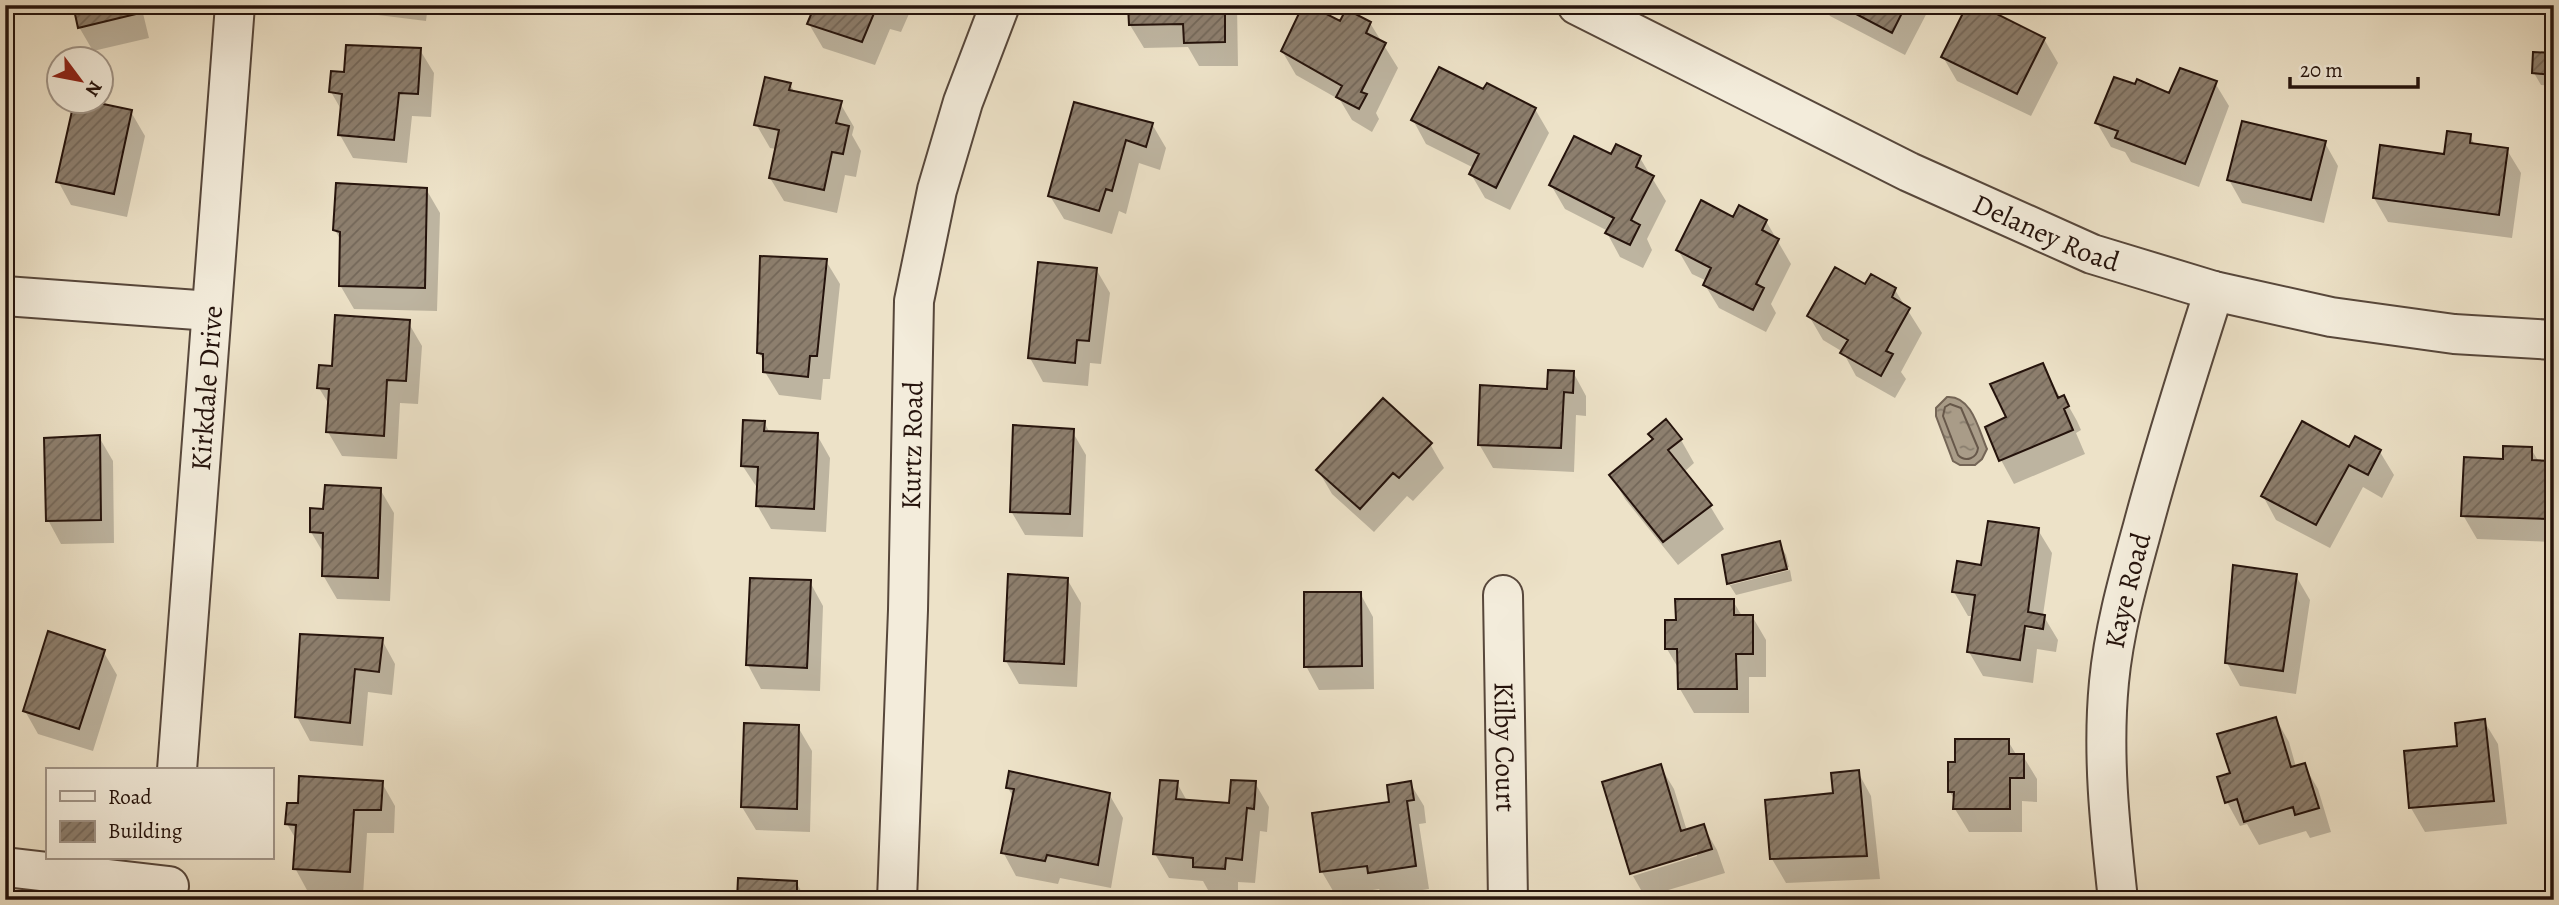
<svg xmlns="http://www.w3.org/2000/svg" width="2559" height="905" viewBox="0 0 2559 905" font-family="Alegreya,serif">
<style>
.water{fill:url(#water-ripples);stroke:#746556;stroke-width:2}
.shadow{fill:#0003;fill-rule:evenodd}
.lines{fill:none;stroke-linecap:round;stroke-linejoin:round}
.shore{stroke:#67584a;stroke-width:2}
.building{fill:url(#building-hatch);stroke:#25130c;stroke-width:2}
.minor-casing{stroke:#57473b;stroke-width:42}
.minor{stroke:#f3ecdb;stroke-width:38}
.labels{text-anchor:middle;stroke-width:7;stroke-linejoin:round;paint-order:stroke}
.street-label{font-size:28px;fill:#25130c;stroke:#f3ecdb}
</style>
<defs>
<pattern id="water-ripples" width="26" height="14" patternUnits="userSpaceOnUse" patternTransform="scale(1.75)"><rect width="26" height="14" fill="#a99c88"/><path d="M2 4q2-2 4 0t4 0M15 11q2-2 4 0t4 0" fill="none" stroke="#897e6e"/></pattern>
<pattern id="building-hatch" width="6" height="6" patternUnits="userSpaceOnUse" patternTransform="scale(1.75)"><rect width="6" height="6" fill="#8d7f6e"/><path d="M-1 1l2-2M0 6l6-6M5 7l2-2" fill="none" stroke="#736759"/></pattern>
</defs>
<rect width="100%" height="100%" fill="#ede2c8"/>
<filter id="stains"><feTurbulence type="fractalNoise" baseFrequency=".00286" numOctaves="4"/><feColorMatrix values="0 0 0 0 .2 0 0 0 0 .09 0 0 0 0 .02 0 0 0 .5 -.17"/></filter>
<radialGradient id="worn" r=".72"><stop offset=".6" stop-color="#630" stop-opacity="0"/><stop offset="1" stop-color="#630" stop-opacity=".3"/></radialGradient>
<path class="water" d="M1947 397C1972 395 1979 431 1987 449L1982 459 1975 465H1960L1953 461 1936 416V408Z"/>
<path class="shadow" d="M74 5H141L149 38 93 51 79 27Z
M365 5H428L426 21 370 14Z
M817 5H911L912 7 901 32 890 29 875 65 823 48 809 24Z
M1130 5H1237L1238 66H1199L1188 47 1144 48 1130 25Z
M1823 5H1931L1905 55 1830 16Z
M1370 23 1398 68 1376 113 1379 119 1372 132 1352 120 1340 100 1296 75 1282 51 1341 24Z
M2044 39 2058 63 2031 116 1957 81 1943 57Z
M420 50 434 73 431 117 412 116 407 163 353 158 340 135 342 111 331 92 345 74Z
M2554 54V86L2541 85 2534 73Z
M2215 83 2229 106 2199 187 2131 162 2125 152 2111 147 2097 123 2170 95Z
M790 84 795 93 840 103 854 127 852 135 861 151 856 177 845 175 837 213 784 201 770 178 776 149 770 148 756 124Z
M1484 91 1535 109 1549 133 1510 210 1485 198 1471 174 1474 168 1426 144 1413 120Z
M76 102H86L131 112 145 136 127 217 71 205 58 181Z
M1075 104 1152 124 1166 148 1160 170 1139 163 1126 214 1119 211 1112 234 1064 219 1050 196Z
M2470 136 2475 145 2507 150 2521 173 2512 238 2388 222 2374 198 2445 156Z
M2325 143 2338 166 2324 223 2242 203 2229 180Z
M5 152 13 166 9 209 5 208Z
M1611 157 1640 158 1666 201 1647 239 1652 250 1643 268 1620 257 1607 233 1608 231 1565 209 1551 185Z
M426 189 440 213 437 311 354 309 340 285 341 241 335 230Z
M1766 221 1791 264 1771 304 1776 313 1766 332 1719 308 1705 285 1707 281 1692 274 1678 250Z
M826 261 840 284 830 379H823L821 400 779 395 765 372V363L759 353Z
M1096 269 1110 293 1101 364 1090 363 1088 386 1043 382 1030 358Z
M1866 287 1895 290 1922 333 1901 372 1906 379 1895 398 1856 376 1843 352 1823 340 1809 316Z
M408 322 422 346 418 404 400 403 397 459 342 456 328 432 330 406 319 388 334 368Z
M2043 365 2061 399 2064 398 2077 421 2081 430 2076 433 2085 454 2014 484 2001 460 1987 428 2009 418Z
M1573 372 1586 396V416L1576 415 1574 472 1493 468 1479 444Z
M764 422 770 433 817 435 830 458 826 532 771 529 757 505 758 489 742 465Z
M1072 431 1086 455 1083 537 1025 535 1011 511Z
M1650 434 1681 440 1694 463 1684 472 1710 506 1724 529 1678 565 1625 499 1611 475 1654 441Z
M99 437 113 461 114 543 61 544 48 520Z
M1430 444 1444 468 1413 501 1407 496 1374 532 1332 494 1318 470Z
M2350 449 2380 452 2394 475 2382 498 2363 487 2330 548 2276 520 2263 496Z
M2531 449 2539 462 2550 463 2554 469V542L2477 539 2463 515 2504 461Z
M380 489 394 513 390 601 337 599 323 575 324 554 311 532 325 511Z
M2038 530 2052 553 2043 615 2058 640 2056 652 2037 649 2033 683 1983 676 1969 652 1974 616H1968L1954 592 1983 567ZM2016 623 2039 626V630L2016 627Z
M1779 543 1786 555 1789 567 1730 582V585L1790 570 1792 581 1736 595 1729 584 1724 557Z
M2296 576 2310 600 2296 694 2240 686 2227 663Z
M1067 579 1081 603 1077 687 1019 684 1006 661Z
M810 582 823 606 820 691 761 689 748 665Z
M1360 593 1373 617 1374 689 1319 690 1306 666Z
M1733 601 1742 616H1752L1766 640V677H1749V713H1694L1680 689V671L1667 649 1677 622Z
M382 640 395 664 392 695 368 692 363 746 310 741 297 717Z
M103 651 117 675 93 751 38 734 25 711Z
M2276 719 2289 742 2296 767 2304 765 2318 789 2331 832 2310 838 2306 831 2259 845 2247 824 2240 826 2227 802 2232 774Z
M2484 721 2498 744 2507 824 2425 832 2411 808Z
M798 727 812 751 810 832 756 830 742 807Z
M2008 741 2017 756H2023L2037 779V802L2022 801V832H1969L1955 809V801L1950 792 1956 764Z
M1660 766 1674 789 1687 831 1703 826 1717 850 1725 873 1645 897 1633 876 1697 856V852L1631 872Z
M1858 772 1871 796 1880 879 1786 883 1772 859 1767 802 1835 795Z
M382 783 395 806 394 833H367L363 895 308 892 295 868 297 841 287 824 300 805Z
M1177 783 1187 801 1231 805 1255 783 1269 807 1267 832 1260 831 1255 883 1238 882V893L1208 890 1203 881 1169 878 1155 854Z
M1410 783 1424 806 1426 823 1419 824 1429 889 1383 896 1379 889 1336 896 1322 872 1314 814 1391 803Z
M1008 788 1109 794 1123 818 1111 888 1060 878 1058 884 1016 876 1003 852 1014 798Z
M796 882 806 900H739Z"/>
<g class="lines">
<path class="shore" d="M1950 404 1961 408 1978 448C1977 458 1966 463 1958 455L1943 416 1945 407Z"/>
</g>
<path class="building" d="M73 5H134L136 14 78 28Z
M815 5H889L887 10 877 6 862 42 807 24Z
M1128 5H1225V42L1184 43 1183 24 1129 25Z
M1303 5H1309L1340 21 1346 9 1371 22 1366 33 1386 43 1361 92 1367 94 1359 109 1336 97 1342 86 1281 51Z
M1839 5H1906L1892 33Z
M1967 5H1979L2045 38 2017 94 1941 57Z
M346 45 421 48 418 94 399 93 394 140 338 135 342 94 329 92 331 71 344 72Z
M2533 52 2554 53 2553 75 2532 73Z
M1439 67 1483 89 1487 83 1536 108 1496 188 1469 174 1479 154 1411 120Z
M2180 68 2217 81 2185 164 2115 138 2118 131 2095 123 2114 77 2135 84 2137 79 2169 93Z
M765 77 791 83 789 90 842 101 836 123 849 126 843 154 832 152 824 190 769 178 779 130 754 125Z
M74 102H94L132 110 114 194 56 182Z
M1074 102 1153 123 1146 147 1126 140 1112 191 1106 189 1099 211 1048 196Z
M2242 121 2326 141 2311 200 2227 180Z
M2447 131 2471 134 2470 143 2508 148 2499 215 2373 198 2380 145 2444 154Z
M1574 136 1611 154 1616 144 1641 156 1636 167 1654 176 1631 220 1640 225 1630 245 1605 233 1614 218 1549 185Z
M336 183 427 188 425 288 339 286 340 232 333 230Z
M1701 200 1733 217 1739 205 1767 220 1762 230 1779 239 1756 284 1764 288 1753 310 1703 285 1711 268 1676 250Z
M760 256 827 259 817 356H810L808 377 763 372V354L757 353Z
M1038 262 1097 268 1089 341 1077 340 1075 363 1028 358Z
M1835 267 1865 284 1871 274 1896 288 1892 297 1910 308 1886 351 1893 354 1881 376 1840 353 1848 340 1807 316Z
M335 315 410 320 406 381 387 380 384 436 326 432 329 389 317 388 319 365 332 366Z
M2043 363 2058 398 2064 395 2069 406 2064 409 2073 430 1999 461 1985 427 2006 417 1990 384Z
M1548 370 1574 371 1573 393 1564 392 1561 448 1478 445 1480 385 1547 389Z
M1383 398 1432 443 1399 478 1393 473 1360 509 1316 470Z
M1666 419 1682 439 1668 450 1712 505 1663 542 1609 475 1653 439 1648 434Z
M743 420 765 421 764 431 818 433 814 509 756 506 758 467 741 466Z
M2302 421 2349 447 2355 436 2381 450 2368 475 2349 465 2316 525 2261 496Z
M1013 425 1074 429 1070 514 1010 512Z
M100 435 101 520 46 521 44 438Z
M2503 446 2532 447V460L2551 461 2550 519 2461 516 2464 457 2503 459Z
M325 485 381 488 378 578 322 576 323 533 310 532V508L323 509Z
M1988 521 2039 528 2028 612 2045 615 2043 629 2025 626 2020 660 1967 652 1975 595 1952 592 1957 561 1981 565Z
M1780 541 1787 569 1727 584 1722 555Z
M2233 565 2297 574 2283 671 2225 663Z
M1008 574 1068 578 1064 664 1004 661Z
M750 578 811 580 807 668 746 665Z
M1304 592H1361L1362 666 1304 667Z
M1675 599H1734V615H1753V654H1736L1737 689H1678L1677 649H1665V620H1676Z
M48 631 105 650 79 729 23 711Z
M300 634 383 638 379 672 355 669 350 723 295 717Z
M2276 717 2291 767 2305 763 2319 808 2295 815 2293 807 2244 822 2237 799 2225 803 2217 777 2230 773 2217 734Z
M2485 719 2494 801 2409 808 2404 751 2457 746 2455 723Z
M744 723 799 725 797 809 741 807Z
M2554 733V792H2550L2546 734Z
M1955 739H2009V754H2024V778H2010V809H1953L1954 792H1948V762H1955Z
M1661 764 1681 831 1704 824 1712 849 1630 874 1602 782Z
M1859 770 1867 856 1770 859 1765 800 1833 793 1831 773Z
M1009 771 1110 793 1098 865 1047 855 1045 861 1001 853 1014 789 1006 788Z
M299 776 383 781 381 810H354L350 872 293 869 296 825 285 824 287 803H298Z
M1160 780 1178 781 1176 799 1229 803 1231 780 1256 781 1254 809 1247 808 1242 860 1226 858 1225 869 1193 867V858L1153 854Z
M1411 781 1414 800 1407 801 1416 866 1368 873 1367 866 1320 872 1312 813 1389 802 1387 785Z
M738 878 797 881V900H737Z"/>
<g class="lines">
<defs>
<g id="minor">
<path id="s1" d="M1577 5 1909 172 2092 254 2214 291 2331 317 2454 334 2554 340"/>
<path d="M5 296 211 311"/>
<path id="s2" d="M1503 595 1508 900"/>
<path id="s3" d="M177 770 235 5"/>
<path d="M5 867 169 886"/>
<path id="s4" d="M897 900 908 610 914 301 937 190 963 102 1000 5"/>
<path id="s5" d="M2118 900C2110 827 2102 755 2109 682 2114 629 2129 577 2143 526 2164 447 2189 369 2214 291"/>
</g>
</defs>
<use href="#minor" class="minor-casing"/>
<use href="#minor" class="minor"/>
</g>
<g class="labels">
<g class="street-label">
<text dy="10" stroke="none"><textPath href="#s1" startOffset="522">Delaney Road</textPath></text>
<text dy="10" stroke="none"><textPath href="#s3" startOffset="383">Kirkdale Drive</textPath></text>
<text dy="10" stroke="none"><textPath href="#s4" startOffset="455">Kurtz Road</textPath></text>
<text dy="10" stroke="none"><textPath href="#s5" startOffset="312">Kaye Road</textPath></text>
<text dy="10" stroke="none"><textPath href="#s2" startOffset="152">Kilby Court</textPath></text>
</g>
</g>
<rect width="2559" height="905" fill="none" stroke="#ede2c8" stroke-width="28"/>
<rect x="7" y="7" width="2545" height="891" fill="none" stroke="#25130c" stroke-width="3.5"/>
<rect x="14" y="14" width="2531" height="877" fill="none" stroke="#25130c" stroke-width="2"/>
<rect x="46" y="768" width="228" height="91" fill="#f3ecdb" stroke="#a19588" stroke-width="2"/>
<rect x="60" y="791" width="35" height="10" fill="#f3ecdb" stroke="#a19588" stroke-width="2"/>
<text x="108" y="804" font-size="21" fill="#25130c">Road</text>
<rect x="60" y="821" width="35" height="21" fill="url(#building-hatch)" stroke="#a19588" stroke-width="2"/>
<text x="108" y="838" font-size="21" fill="#25130c">Building</text>
<g transform="translate(80 80) rotate(122)"><circle r="33" fill="#f3ecdb" stroke="#a19588" stroke-width="2"/>
<path d="M0-5L12 26L0 18L-12 26Z" fill="#8f2418"/>
<text y="-10" font-size="19" font-weight="bold" text-anchor="middle" fill="#25130c">N</text>
</g>
<path d="M2290 77v10h128v-10" fill="none" stroke="#25130c" stroke-width="3.5"/>
<text x="2300" y="77" font-size="21" fill="#25130c" stroke="#f3ecdb" stroke-width="5" paint-order="stroke">20 m</text>
<rect width="100%" height="100%" filter="url(#stains)"/>
<rect width="100%" height="100%" fill="url(#worn)"/>
</svg>
